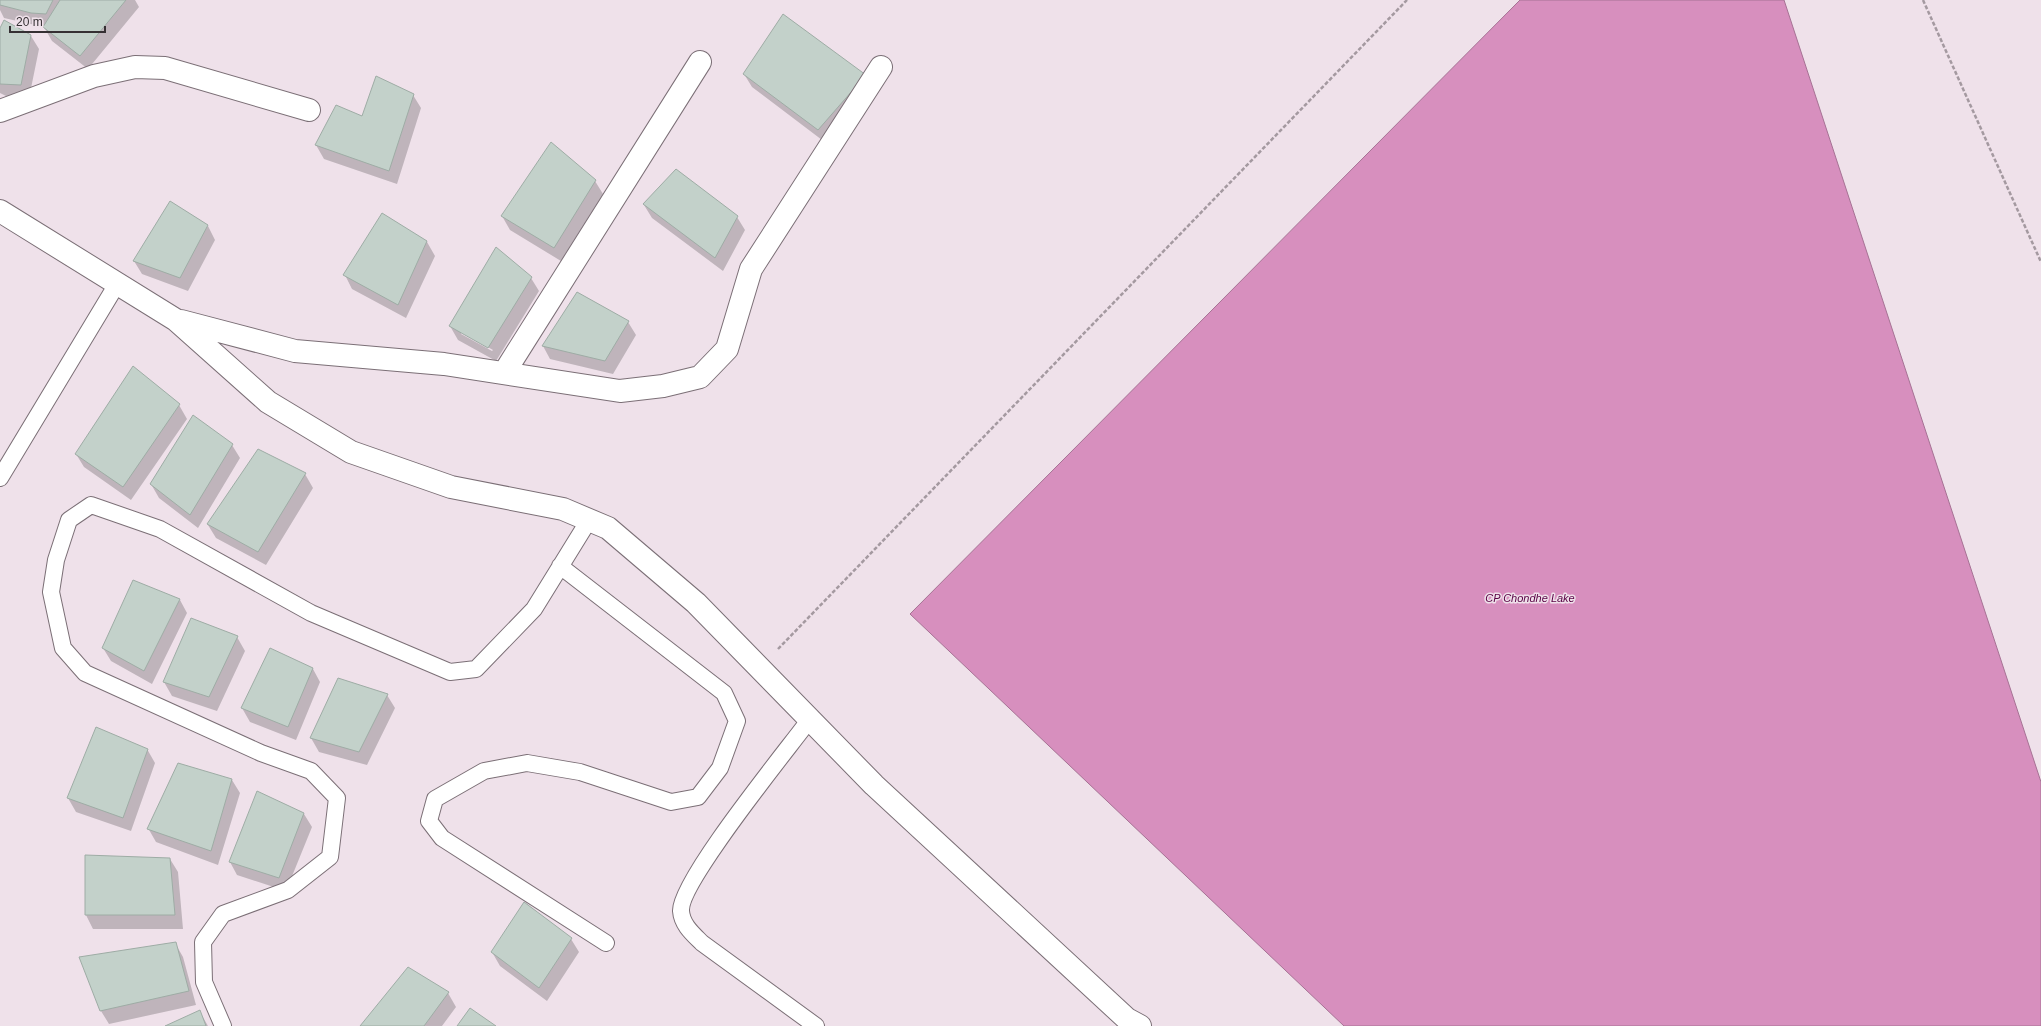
<svg xmlns="http://www.w3.org/2000/svg" width="2041" height="1026" viewBox="0 0 2041 1026" font-family="Helvetica,sans-serif">
<style>
.water{fill:#d78fbe;stroke:#a67294}
.shadow{fill:#0003;fill-rule:evenodd}
.building{fill:#c3d1ca;stroke:#9eaca5}
.lines{fill:none;stroke-linecap:round;stroke-linejoin:round}
.service-casing{stroke:#7b6f76;stroke-width:18}
.minor-casing{stroke:#7b6f76;stroke-width:24}
.path{stroke:#a499a0;stroke-width:2.5;stroke-dasharray:4 2;stroke-linecap:butt}
.service{stroke:#fff;stroke-width:16}
.minor{stroke:#fff;stroke-width:22}
.labels{text-anchor:middle;stroke-width:3;stroke-linejoin:round;paint-order:stroke}
.water-label{font-size:11px;font-style:italic;fill:#580044;stroke:#efe1ea}
</style>
<rect width="100%" height="100%" fill="#efe1ea"/>
<path class="water" d="M1520 0H1784L2041 782V1026H1344L910 614Z"/>
<path class="shadow" d="M0 0H135L139 7 88 69 52 41 44 27 4 18 0 10Z
M0 31 31 36 39 49 29 98 8 97 0 93Z
M744 74 865 75 826 143 752 87Z
M413 95 421 108 397 184 324 159 316 145 362 117Z
M595 181 603 194 561 261 510 230 502 216Z
M644 205 737 217 745 230 723 271 652 218Z
M382 215 427 242 435 256 406 318 352 289 345 275Z
M208 226 215 240 188 291 142 274 134 261Z
M531 278 539 291 496 361 458 340 450 326ZM461 332 493 350 492 351 461 334Z
M628 322 636 335 613 374 550 359 543 346Z
M179 405 187 419 131 500 84 467 76 454Z
M232 445 240 458 198 528 159 498 151 484Z
M258 450 305 474 313 488 266 565 216 538 208 525Z
M180 600 187 613 152 684 111 661 103 648Z
M237 637 245 651 217 711 172 696 164 682Z
M313 669 320 682 296 740 250 722 242 708Z
M387 695 395 708 367 765 319 752 311 738Z
M147 749 155 763 131 831 76 812 68 798Z
M232 780 240 793 218 865 156 842 148 828Z
M304 814 312 827 286 891 237 875 230 862Z
M86 856 170 859 178 872 183 929H93L86 915Z
M571 939 579 952 547 1001 500 966 492 952Z
M175 943 183 957 196 1005 109 1024 101 1011Z
M408 968 448 993 456 1007 442 1026H362Z
M200 1012 208 1026H167Z"/>
<path class="building" d="M0 0H53L46 14 31 13 0 5Z
M60 0H126L80 56 43 27Z
M783 14 866 75 818 130 743 74Z
M4 20 31 35 21 85 0 84V28Z
M376 76 414 94 389 171 315 145 336 105 362 116Z
M551 142 596 180 554 248 501 216Z
M676 169 738 216 715 258 643 204Z
M170 201 208 225 180 278 133 261Z
M382 213 427 241 398 305 343 275Z
M496 247 532 277 488 348 449 326Z
M577 292 629 321 605 361 542 346Z
M133 366 180 404 123 487 75 454Z
M193 415 233 444 190 515 150 484Z
M258 449 306 473 258 552 207 524Z
M133 580 180 599 144 671 102 648Z
M191 618 238 636 209 697 163 682Z
M270 648 313 668 288 727 241 708Z
M338 678 388 694 359 752 310 738Z
M96 727 148 749 123 818 67 798Z
M178 763 232 779 211 851 147 829Z
M257 791 304 813 279 878 229 862Z
M85 855 170 858 175 915H85Z
M524 902 572 938 539 988 491 952Z
M176 942 189 991 100 1011 79 957Z
M408 967 449 992 424 1026H360Z
M470 1008 496 1026H457Z
M200 1010 206 1026H165Z"/>
<g class="lines">
<defs>
<path id="service" d="M0 478 117 284
M560 566 724 693 737 721 720 768 698 797 671 802 580 772 527 763 484 771 435 799 429 821 442 838 606 943
M810 719C788 749 679 882 681 911 682 925 693 934 702 943L816 1026
M223 1026 204 982 203 942 223 914 288 890 330 857 337 798 311 771 261 753 85 673 63 648 51 592 56 560 69 520 91 505 160 529 311 613 450 672 476 669 534 609 589 520"/>
<path id="minor" d="M0 111 94 76 135 67 165 68 309 110
M0 211 176 320 268 402 351 452 451 487 563 509 608 528 696 603 874 785 1127 1019 1140 1026
M181 321 295 351 444 364 620 391 663 386 700 377 727 349 751 269 881 67
M504 373 700 62"/>
</defs>
<use href="#service" class="service-casing"/>
<use href="#minor" class="minor-casing"/>
<path class="path" d="M1923 0 2041 262
M778 649 1407 0"/>
<use href="#service" class="service"/>
<use href="#minor" class="minor"/>
</g>
<g class="labels">
<g class="water-label">
<text x="1530" y="602">CP Chondhe Lake</text>
</g>
</g>
<path d="M10 26v6h95v-6" fill="none" stroke="#353033" stroke-width="2"/>
<text x="16" y="26" font-size="12" fill="#353033" stroke="#efe1ea" stroke-width="3" paint-order="stroke">20 m</text>
</svg>
